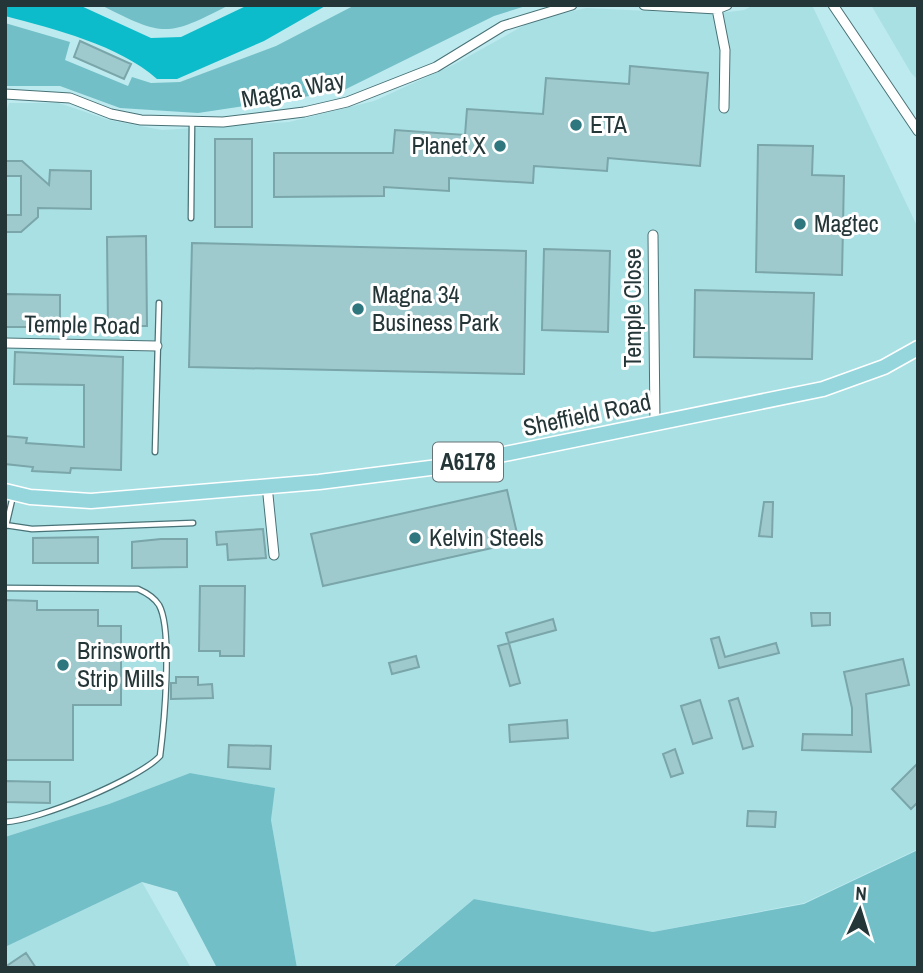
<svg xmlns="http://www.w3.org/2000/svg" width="923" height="973" viewBox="0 0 923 973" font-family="'Archivo Narrow',sans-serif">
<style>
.built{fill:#a9e0e4}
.green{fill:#73bfc7}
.water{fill:#0dbcca}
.building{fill:#9ecace;stroke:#7aa5a9;stroke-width:2}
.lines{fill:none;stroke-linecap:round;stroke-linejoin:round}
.lane-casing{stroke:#487276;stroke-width:7}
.street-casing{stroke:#487276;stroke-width:11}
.primary-casing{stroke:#fff;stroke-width:17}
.lane{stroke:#fff;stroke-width:4.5}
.street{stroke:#fff;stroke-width:9}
.primary{stroke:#95d6dd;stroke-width:14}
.poi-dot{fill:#2f777e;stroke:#fff;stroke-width:2.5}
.labels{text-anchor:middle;stroke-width:6;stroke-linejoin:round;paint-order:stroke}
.shield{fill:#fff;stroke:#667274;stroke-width:2}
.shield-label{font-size:23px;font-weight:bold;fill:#253638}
.street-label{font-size:24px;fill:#253638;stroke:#fff}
.poi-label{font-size:24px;fill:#253638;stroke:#fff;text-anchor:start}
</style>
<rect width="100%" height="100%" fill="#bdeaef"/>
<path class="built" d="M754 5H812L918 228V849L804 903 653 932 474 899 391 968H297L271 820 274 788 190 773 109 804 5 837V115L9 103H59L109 120 162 130 289 122 374 101 453 65 532 21 586 8 712 14 744 10Z
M871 5H918V80L911 73Z
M142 882 191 968H5V947Z"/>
<path class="green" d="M101 5H229C167 37 164 37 101 5Z
M355 5H529L494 16 342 91 198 113 120 108 60 86H5V23L70 42 65 60 128 86 132 77 151 83 180 82 276 46Z
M190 773 275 788 271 820 297 968H217L177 892 142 882 5 947V837L109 804Z
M918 850V968H392L474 899 653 932 804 904Z"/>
<path class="water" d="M5 5H79L151 38 181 37 248 5H327L264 41 177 79H157C119 45 54 29 5 16Z"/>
<path class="building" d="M80 41 131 64 124 79 74 57Z
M630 66 708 73 700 166 608 158 607 171 534 166 533 183 449 178V191L384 187V196L274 197V153H393L395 130 465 135 467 109 543 114 546 78 629 84Z
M215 139H252V227H215Z
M758 145 813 146 812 175 844 176 842 275 756 272Z
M5 161H22L49 185 50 170 91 171V209L38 208V217L21 232H5V215H21V176H5Z
M146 236 147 326H108L107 237Z
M192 243 526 251 524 374 189 367Z
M544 249 610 251 608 332 542 330Z
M695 290 814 293 812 359 694 357Z
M5 294 60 295V327H5Z
M15 352 123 357 121 470 71 468 70 473 32 471 33 467 5 464V436L27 438 26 443 84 447V385L14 384Z
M507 490 519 542 323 586 311 534Z
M764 502H773L772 537 759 536Z
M263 529 266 558 228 560 227 544 217 545 216 532Z
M98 537V563H33V538Z
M161 539H187V567L132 568V542Z
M200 586H245L244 656H220V651H199Z
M5 600 37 601V610H98V626H121V705H73V760H5Z
M811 613H830V625L812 626Z
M553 619 556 630 509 643 506 633Z
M719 637 725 657 776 643 779 653 719 668 711 639Z
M509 643 520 683 510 686 498 646Z
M416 656 419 667 392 674 389 663Z
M903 659 909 685 866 694 871 752 802 750 803 734 852 735V708L844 672Z
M176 677H198V685L212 684 213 698 171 699V683H176Z
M738 698 753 746 743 749 729 701Z
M700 700 712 738 693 744 681 706Z
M567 720 568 738 510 742 509 725Z
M229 745 271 746 270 769 228 767Z
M675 749 683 773 671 777 663 754Z
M918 763V802L911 809 892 789Z
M5 781 50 782V803L5 802Z
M748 811 776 812 775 827 747 826Z
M26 953 36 968H5V967Z"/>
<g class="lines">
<defs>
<path id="lane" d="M191 218 192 122
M155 452 159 303
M5 525 32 529 193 523
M6 526 13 496
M5 588 138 589C147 593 154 597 159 605 173 630 164 725 160 756 139 779 37 821 5 822"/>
<path id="street" d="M644 5 717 9 727 5
M833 5 918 131
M717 9 725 50 724 108
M5 94 70 98 111 114 141 120 223 122 304 112 347 102 436 67 503 26 572 5
M653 235 655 423
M5 343 157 346
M267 485 274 555"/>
<path id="primary" d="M5 491 30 497 91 501 319 482 446 466 823 389 884 367 918 348"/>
</defs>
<use href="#lane" class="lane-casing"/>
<use href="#street" class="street-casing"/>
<use href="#primary" class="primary-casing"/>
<use href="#lane" class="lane"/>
<use href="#street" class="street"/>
<use href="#primary" class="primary"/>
</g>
<g class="poi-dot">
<circle cx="576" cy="125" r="7"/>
<circle cx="500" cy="146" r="7"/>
<circle cx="800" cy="224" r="7"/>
<circle cx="358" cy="309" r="7"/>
<circle cx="415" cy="538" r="7"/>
<circle cx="63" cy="665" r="7"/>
</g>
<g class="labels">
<rect class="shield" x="433" y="442.5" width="70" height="39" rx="5"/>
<g class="shield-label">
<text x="468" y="470">A6178</text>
</g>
<g class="street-label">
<text transform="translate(293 90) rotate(-11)" y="8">Magna Way</text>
<text transform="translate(633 308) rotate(-90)" y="8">Temple Close</text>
<text transform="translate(82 325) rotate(1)" y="8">Temple Road</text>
<text transform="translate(587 415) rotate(-12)" y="8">Sheffield Road</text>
</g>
<g class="poi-label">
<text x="590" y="133">ETA</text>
<text x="486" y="154" text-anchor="end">Planet X</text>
<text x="814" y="232">Magtec</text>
<text x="372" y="303">Magna 34<tspan x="372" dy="28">Business Park</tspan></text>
<text x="429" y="546">Kelvin Steels</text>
<text x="77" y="659">Brinsworth<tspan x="77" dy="28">Strip Mills</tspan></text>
</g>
</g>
<rect width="923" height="973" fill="none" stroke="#253638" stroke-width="14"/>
<g transform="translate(860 910) rotate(4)" stroke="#ffffff" stroke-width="5" paint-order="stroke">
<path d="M0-5L12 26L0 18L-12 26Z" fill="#253638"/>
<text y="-10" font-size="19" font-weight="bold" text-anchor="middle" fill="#253638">N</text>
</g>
</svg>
